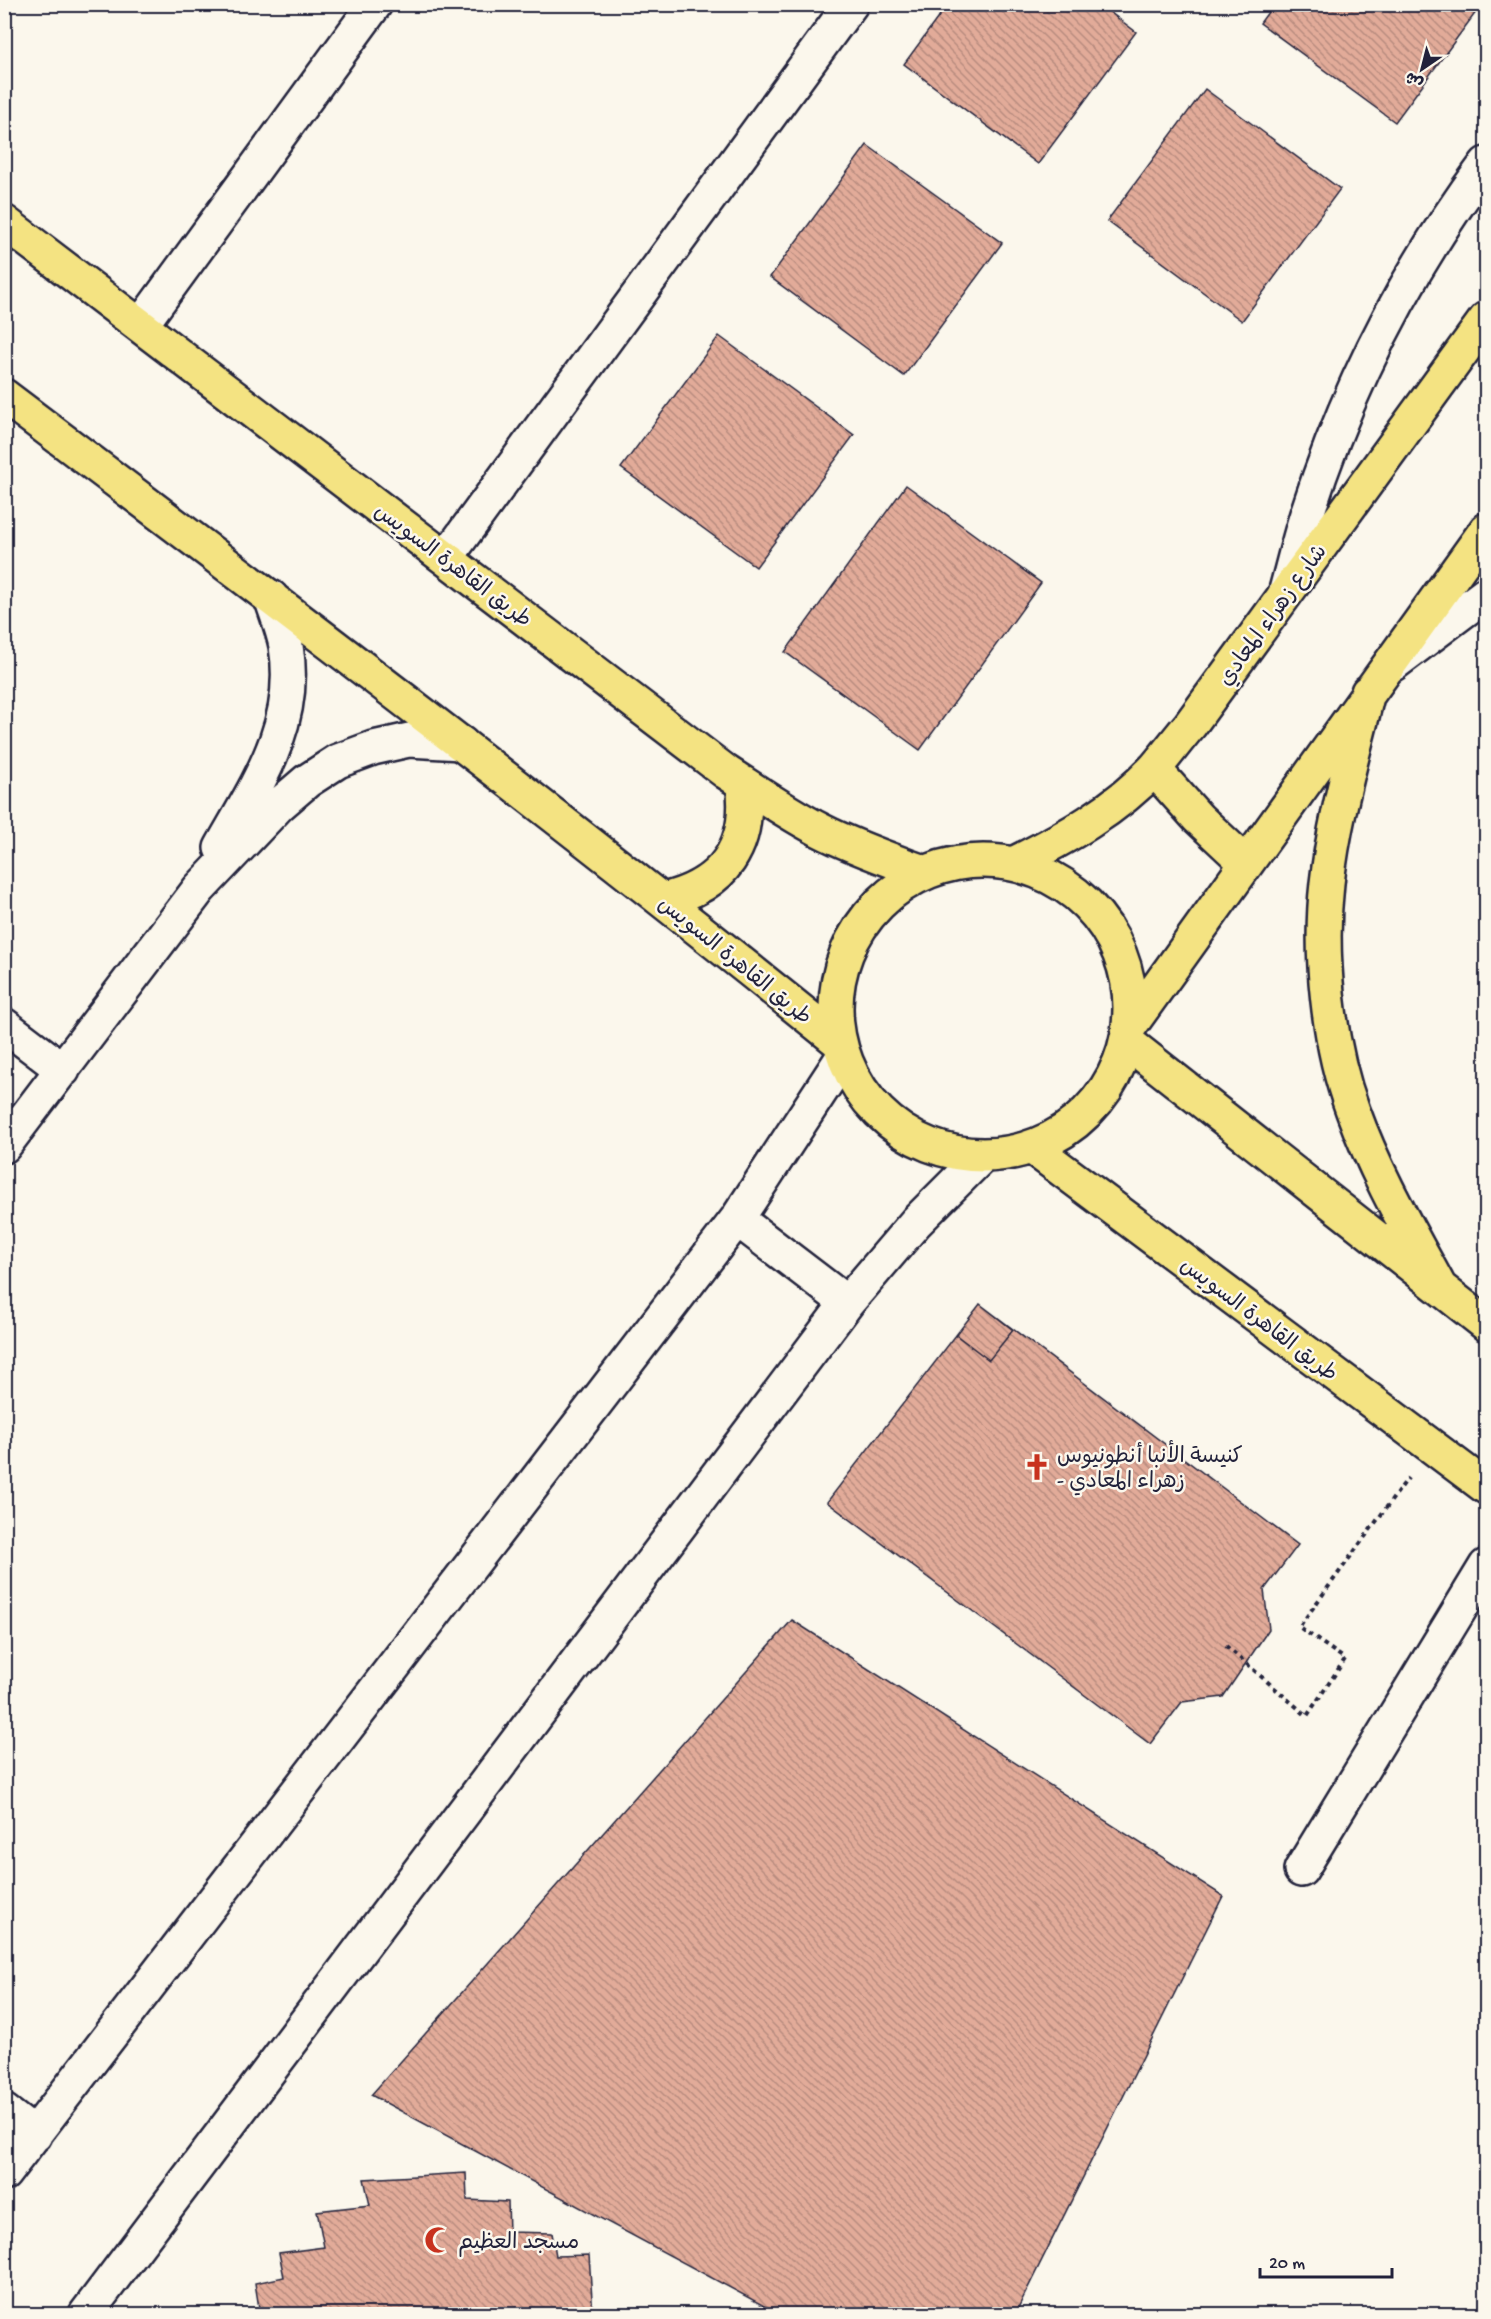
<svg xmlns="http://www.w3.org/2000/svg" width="1491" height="2319" viewBox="0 0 1491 2319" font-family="'Gochi Hand','Playpen Sans Arabic',sans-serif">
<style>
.building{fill:url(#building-back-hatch);stroke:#22223b;stroke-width:1.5}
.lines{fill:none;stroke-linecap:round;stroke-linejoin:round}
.minor-casing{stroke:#22223b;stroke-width:38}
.major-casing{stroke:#22223b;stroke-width:38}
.path{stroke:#22223b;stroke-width:4;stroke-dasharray:4.5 4.5;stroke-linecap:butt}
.minor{stroke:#fbf7ec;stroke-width:33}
.major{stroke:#f4e382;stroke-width:33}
.labels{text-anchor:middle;stroke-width:5;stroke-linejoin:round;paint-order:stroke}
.street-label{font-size:22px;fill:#22223b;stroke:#fbf7ec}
.poi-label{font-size:22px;fill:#22223b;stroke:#fbf7ec;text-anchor:start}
</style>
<defs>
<pattern id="building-back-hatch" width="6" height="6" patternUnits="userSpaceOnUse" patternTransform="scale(1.5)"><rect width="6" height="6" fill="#e2ab99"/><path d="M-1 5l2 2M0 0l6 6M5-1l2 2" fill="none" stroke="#b78b7e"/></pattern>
</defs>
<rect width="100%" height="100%" fill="#fbf7ec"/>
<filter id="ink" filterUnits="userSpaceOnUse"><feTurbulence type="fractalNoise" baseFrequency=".0167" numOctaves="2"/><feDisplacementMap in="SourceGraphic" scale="12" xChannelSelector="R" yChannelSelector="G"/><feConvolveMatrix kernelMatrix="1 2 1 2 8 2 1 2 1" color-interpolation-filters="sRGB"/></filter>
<g filter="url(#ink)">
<path class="building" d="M948 4H1099L1136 32 1038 164 904 64Z
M1274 4H1482L1395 122 1260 23Z
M1205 89 1340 189 1242 321 1107 221Z
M867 145 1002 243 904 376 770 277Z
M719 336 854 435 756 567 621 468Z
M906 485 1041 583 920 750 785 652Z
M980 1304 1013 1330 989 1360 956 1335Z
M980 1304 1298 1545 1264 1590 1269 1629 1223 1697 1182 1702 1150 1744 827 1502Z
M792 1620 1223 1896 1015 2314H779L371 2095Z
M466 2173 467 2200 508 2202 509 2232 552 2233 556 2256 589 2255 593 2314H260L255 2283 284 2277 279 2253 324 2247 317 2211 370 2205 364 2179Z"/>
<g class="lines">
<defs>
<path id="minor" d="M141 325 375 4
M446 558 851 4
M1285 594C1293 566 1299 538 1308 511 1348 386 1409 268 1486 164
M1393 664 1486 594
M221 848C257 784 299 724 286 646 283 630 276 613 271 597
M4 1025 63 1070
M4 1146 199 889 279 805 307 781 338 761 373 748 409 740 461 743
M737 1219 847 1303
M1301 1870 1486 1566
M4 2111 35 2135
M4 2174 737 1219 843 1057
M86 2314 847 1303 916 1222 981 1157"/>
<path id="major" d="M4 222 726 772C757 792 787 813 820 830 853 847 888 859 923 872
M4 396C285 608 565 820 838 1041
M1368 692C1353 755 1334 819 1327 883 1319 954 1328 1044 1353 1111 1375 1172 1408 1229 1439 1286
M1154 769 1198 818 1246 863
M836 1008a147 147 0 1 1 294 0a147 147 0 1 1-294 0Z
M1013 864C1065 838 1115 811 1155 768 1167 754 1178 739 1190 725L1486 319
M663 900C724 886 752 846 743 783
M1130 1026 1486 530
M1127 1042 1486 1324
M1033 1148 1486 1487"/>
</defs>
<use href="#minor" class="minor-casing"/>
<use href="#major" class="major-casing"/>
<path class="path" d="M1226 1646 1307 1716 1345 1659 1299 1627 1408 1478"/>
<use href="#minor" class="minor"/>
<use href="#major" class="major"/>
</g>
</g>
<defs>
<symbol id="church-bare" viewBox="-9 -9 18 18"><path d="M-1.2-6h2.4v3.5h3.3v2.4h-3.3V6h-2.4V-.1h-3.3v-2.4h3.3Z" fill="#c8321e" stroke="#fbf7ec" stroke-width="2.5" paint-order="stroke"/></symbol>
<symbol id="mosque-bare" viewBox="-9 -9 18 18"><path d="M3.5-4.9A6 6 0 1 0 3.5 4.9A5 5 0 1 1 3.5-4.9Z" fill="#c8321e" stroke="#fbf7ec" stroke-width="2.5" paint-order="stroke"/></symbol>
</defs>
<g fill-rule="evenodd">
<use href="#church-bare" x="1018" y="1448" width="38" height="38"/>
<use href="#mosque-bare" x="419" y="2221" width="38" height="38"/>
</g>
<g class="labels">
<g class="street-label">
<text transform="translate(454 564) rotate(37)" y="8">طريق القاهرة السويس</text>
<text transform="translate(1271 614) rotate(-54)" y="8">شارع زهراء المعادي</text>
<text transform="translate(736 959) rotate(39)" y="8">طريق القاهرة السويس</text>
<text transform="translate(1260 1318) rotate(37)" y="8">طريق القاهرة السويس</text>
</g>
<g class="poi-label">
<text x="1057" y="1462">كنيسة الأنبا أنطونيوس<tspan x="1057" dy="25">- زهراء المعادي</tspan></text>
<text x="458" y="2248">مسجد العظيم</text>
</g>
</g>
<rect width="1491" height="2319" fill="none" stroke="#fbf7ec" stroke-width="24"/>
<rect x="12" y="12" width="1467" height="2295" fill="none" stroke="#22223b" stroke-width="2" filter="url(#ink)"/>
<g transform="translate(1422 69) rotate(215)" stroke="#fbf7ec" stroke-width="4.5" paint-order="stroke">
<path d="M0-4.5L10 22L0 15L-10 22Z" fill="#22223b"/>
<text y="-9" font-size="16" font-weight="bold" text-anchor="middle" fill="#22223b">ش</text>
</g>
<path d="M1260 2268v9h132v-9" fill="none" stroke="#22223b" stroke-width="3"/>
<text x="1269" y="2268" font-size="18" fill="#22223b" stroke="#fbf7ec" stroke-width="4.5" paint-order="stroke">20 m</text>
</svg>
